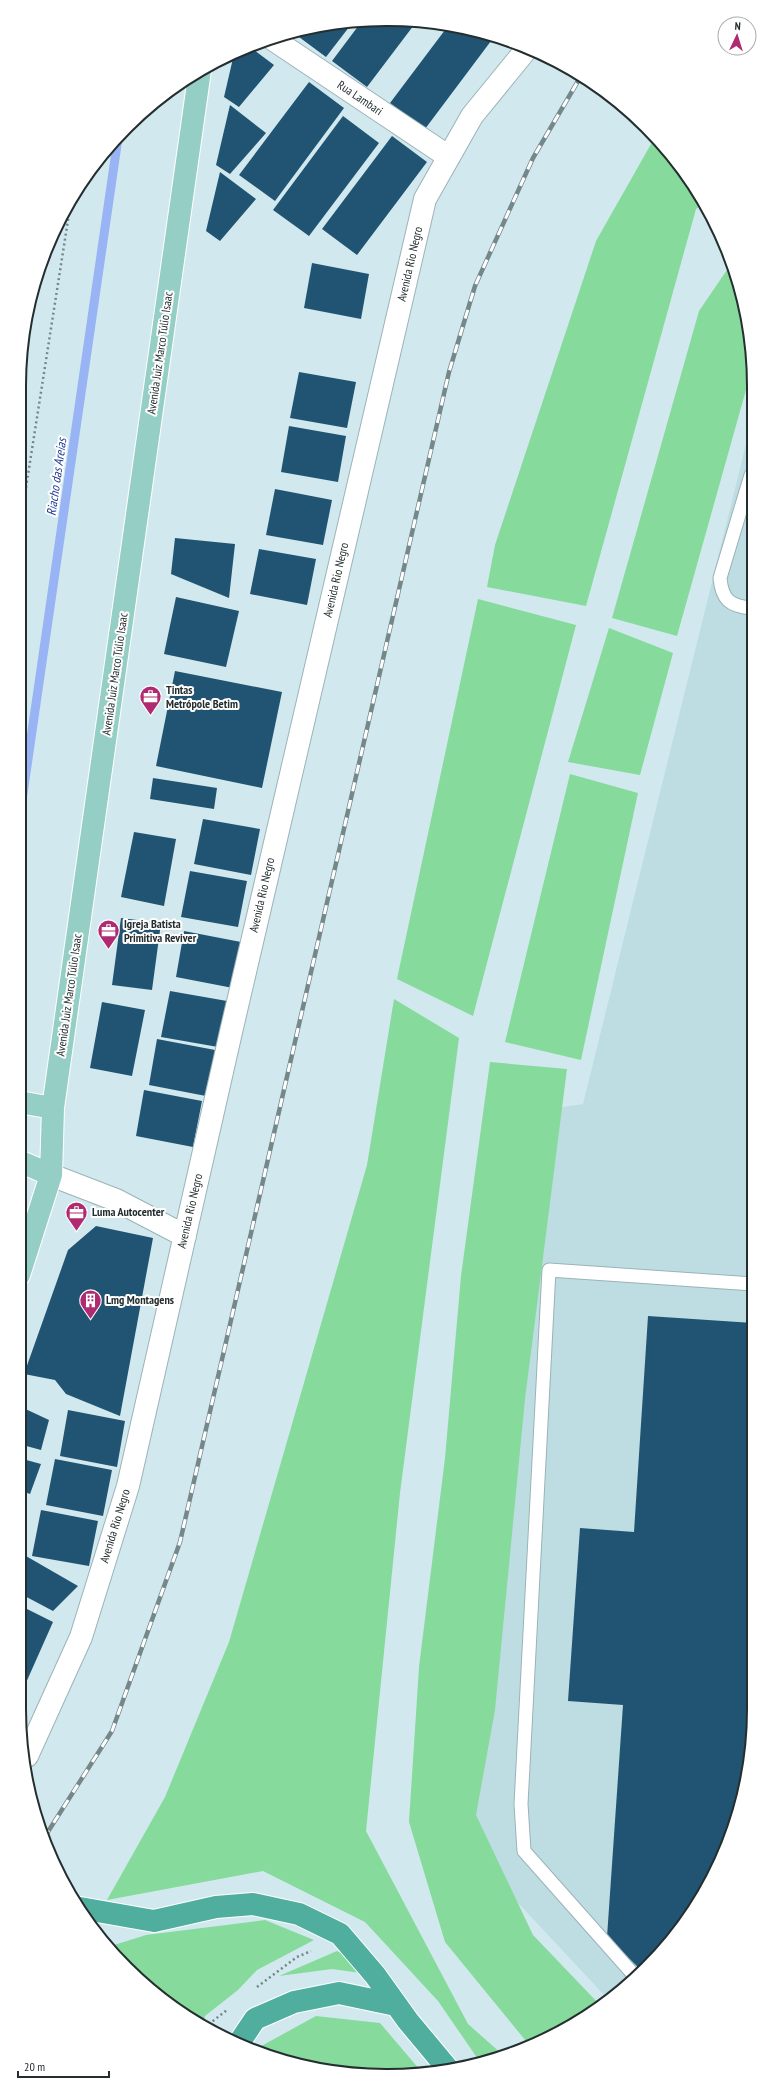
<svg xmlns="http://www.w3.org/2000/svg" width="773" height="2095" viewBox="0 0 773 2095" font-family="'PT Sans Narrow',sans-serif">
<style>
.built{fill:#bddde3}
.green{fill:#86da9c}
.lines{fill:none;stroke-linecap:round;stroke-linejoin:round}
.stream{stroke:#99b4f4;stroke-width:9}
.building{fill:#215472}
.service-casing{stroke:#9bb3b7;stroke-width:15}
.minor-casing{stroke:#9bb3b7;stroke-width:24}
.primary-casing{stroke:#fff;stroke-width:24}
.motorway-casing{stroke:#fff;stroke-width:24}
.path{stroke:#758689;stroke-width:2.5;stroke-dasharray:2 3;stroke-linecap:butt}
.service{stroke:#fff;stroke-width:13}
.minor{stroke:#fff;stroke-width:22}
.primary{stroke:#95cec4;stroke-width:22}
.motorway{stroke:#4fae9d;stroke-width:22}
.rail-casing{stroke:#76878a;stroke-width:4.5}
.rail{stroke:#fff;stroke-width:3;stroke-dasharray:9;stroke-linecap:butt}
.labels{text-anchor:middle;stroke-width:4;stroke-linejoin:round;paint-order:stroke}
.street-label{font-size:12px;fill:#242e2f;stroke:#fff}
.poi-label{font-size:12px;font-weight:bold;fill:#242e2f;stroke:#fff;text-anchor:start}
.water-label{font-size:13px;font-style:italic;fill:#213b96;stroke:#fff}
.rim{fill:none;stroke:#242e2f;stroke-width:2}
</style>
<rect width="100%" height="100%" fill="#d1e9ee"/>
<path class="built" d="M751 424 754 1708 741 1804 716 1871 678 1932 607 1998 490 1873 466 1810 543 1110 583 1104Z"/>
<path class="green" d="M655 137 663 144 703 204 696 209 586 606 487 587 495 545 596 241Z
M729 267 751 338V372L677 636 612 618 699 311Z
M478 599 576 625 473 1016 397 979Z
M609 628 673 653 640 775 568 762Z
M570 774 638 793 581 1060 505 1042Z
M394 999 459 1038 400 1493 366 1831 468 2024 503 2055 480 2062 438 2001 365 1922 263 1871 107 1900 165 1797 229 1642 367 1165Z
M490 1062 567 1069 525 1399 495 1710 476 1815 533 1935 600 2005 590 2014 530 2046 445 1942 409 1822 419 1667 445 1458 461 1276Z
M265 1920 314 1940 257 1970 238 1990 205 2016 202 2026 112 1952 114 1945 146 1935Z
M337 1951 350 1958 368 1974 332 1969 279 1976Z
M316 2016 380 2023 420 2070 338 2073 269 2057 254 2050Z"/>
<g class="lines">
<path class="stream" d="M19 821 118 138"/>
</g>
<path class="building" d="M411 20 417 21 367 87 332 61 362 21Z
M339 22H353L326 57 299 37 304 30Z
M448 26 482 32 494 37 425 129 390 103Z
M250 47 274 65 239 107 224 97 234 54Z
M309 82 344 108 275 201 239 175Z
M230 105 266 133 230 174 216 165Z
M343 116 379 143 309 236 273 210Z
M392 136 427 162 357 255 322 229Z
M220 172 256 199 220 241 206 231Z
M312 263 369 274 361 319 304 308Z
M299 372 356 382 347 428 290 418Z
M289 426 346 436 338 482 281 472Z
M275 489 332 500 323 545 266 535Z
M175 538 235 544 229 598 171 574Z
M259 549 316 559 307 605 250 594Z
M176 597 239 611 226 667 164 654Z
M175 671 282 692 262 788 156 766Z
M153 778 217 788 214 809 150 799Z
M203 819 260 829 251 875 194 864Z
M134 832 176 839 164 906 121 897Z
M190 871 247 881 238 927 181 917Z
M121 918 161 923 152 990 112 985Z
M184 931 241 942 233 988 176 977Z
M170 991 227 1001 218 1047 161 1037Z
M102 1002 145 1010 132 1076 90 1068Z
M157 1039 215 1050 206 1096 149 1085Z
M144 1090 202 1101 193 1147 136 1136Z
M96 1226 153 1238 120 1416 66 1394 55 1380 24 1374 68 1250Z
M648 1316 753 1323 754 1709 741 1804 716 1871 678 1932 639 1968 607 1937 623 1705 568 1701 580 1528 634 1532Z
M19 1406 49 1420 41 1450 19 1444Z
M68 1410 125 1421 117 1467 60 1456Z
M19 1458 41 1464 30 1494 19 1490Z
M55 1459 112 1470 103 1516 46 1505Z
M41 1510 98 1521 89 1566 32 1556Z
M19 1552 78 1586 53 1611 19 1593Z
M19 1605 53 1622 25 1685 19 1681Z"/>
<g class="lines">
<defs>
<path id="service" d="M751 475 720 578C722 600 730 606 751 608
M633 1974 524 1851 521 1804 549 1270 753 1284"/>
<path id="minor" d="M271 38 449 157
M51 1175 116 1200 185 1236
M27 1756 81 1637 128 1486 231 1032 425 199 472 116 525 51"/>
<path id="primary" d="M19 1102 53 1108
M19 1161 51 1175
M19 1275 51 1175 53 1108 200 70"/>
<path id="motorway" d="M80 1908 154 1921 216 1907 253 1904 299 1914 340 1934 375 1975 408 2021 448 2069
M239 2043 255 2019 294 2002 339 1993 396 2005"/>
</defs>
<use href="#service" class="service-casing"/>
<use href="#minor" class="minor-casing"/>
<use href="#primary" class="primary-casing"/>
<use href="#motorway" class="motorway-casing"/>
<path class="path" d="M19 532 71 201
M257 1987 297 1957 311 1951
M207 2029 209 2024 227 2010"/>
<use href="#service" class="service"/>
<use href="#minor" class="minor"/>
<use href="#primary" class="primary"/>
<use href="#motorway" class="motorway"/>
<defs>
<path id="rail" d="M44 1838 112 1731 180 1542 449 372 475 286 533 158 581 76"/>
</defs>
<use href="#rail" class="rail-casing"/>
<use href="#rail" class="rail"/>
</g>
<defs>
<symbol id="office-pin" viewBox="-11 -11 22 30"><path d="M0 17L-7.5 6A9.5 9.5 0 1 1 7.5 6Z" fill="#af2a70" stroke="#fff"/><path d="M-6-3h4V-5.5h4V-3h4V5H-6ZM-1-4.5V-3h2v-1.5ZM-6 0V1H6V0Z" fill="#fff"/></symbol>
<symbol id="building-pin" viewBox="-11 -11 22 30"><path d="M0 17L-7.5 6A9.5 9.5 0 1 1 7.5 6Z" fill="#af2a70" stroke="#fff"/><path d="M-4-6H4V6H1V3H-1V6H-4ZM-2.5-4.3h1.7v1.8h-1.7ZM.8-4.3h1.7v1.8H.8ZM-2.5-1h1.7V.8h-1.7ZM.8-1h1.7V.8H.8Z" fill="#fff"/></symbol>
</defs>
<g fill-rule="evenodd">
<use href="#office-pin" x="138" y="684" width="25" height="34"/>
<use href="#office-pin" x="96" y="918" width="25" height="34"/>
<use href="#office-pin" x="64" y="1200" width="25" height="34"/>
<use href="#building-pin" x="78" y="1288" width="25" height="34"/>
</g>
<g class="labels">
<g class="street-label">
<text transform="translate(360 98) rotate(34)" y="4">Rua Lambari</text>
<text transform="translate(410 264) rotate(-77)" y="4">Avenida Rio Negro</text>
<text transform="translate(160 353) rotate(-82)" y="4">Avenida Juiz Marco Túlio Isaac</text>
<text transform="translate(336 580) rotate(-77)" y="4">Avenida Rio Negro</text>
<text transform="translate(115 674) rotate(-82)" y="4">Avenida Juiz Marco Túlio Isaac</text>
<text transform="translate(262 895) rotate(-77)" y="4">Avenida Rio Negro</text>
<text transform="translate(69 995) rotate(-82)" y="4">Avenida Juiz Marco Túlio Isaac</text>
<text transform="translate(190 1211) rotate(-77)" y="4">Avenida Rio Negro</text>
<text transform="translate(115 1526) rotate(-73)" y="4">Avenida Rio Negro</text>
</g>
<g class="poi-label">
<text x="166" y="694">Tintas<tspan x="166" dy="14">Metrópole Betim</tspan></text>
<text x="124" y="928">Igreja Batista<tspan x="124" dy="14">Primitiva Reviver</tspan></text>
<text x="92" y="1216">Luma Autocenter</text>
<text x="106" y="1304">Lmg Montagens</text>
</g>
<g class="water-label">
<text transform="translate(56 477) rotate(-82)" y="5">Riacho das Areias</text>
</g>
</g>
<path d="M0 0H773V2095H0ZM386 26H387A360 360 0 0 1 747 386V1709A360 360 0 0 1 387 2069H386A360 360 0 0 1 26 1709V386A360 360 0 0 1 386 26Z" fill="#fff" fill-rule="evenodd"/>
<path class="rim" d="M386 26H387A360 360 0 0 1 747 386V1709A360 360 0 0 1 387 2069H386A360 360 0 0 1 26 1709V386A360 360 0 0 1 386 26Z"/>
<g transform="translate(737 36) rotate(4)"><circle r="19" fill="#ffffff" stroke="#a7abac"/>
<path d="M0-3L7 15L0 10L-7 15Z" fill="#af2a70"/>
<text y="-6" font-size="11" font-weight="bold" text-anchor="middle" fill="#242e2f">N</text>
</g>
<path d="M18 2071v6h91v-6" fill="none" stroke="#242e2f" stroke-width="2"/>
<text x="24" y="2071" font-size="12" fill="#242e2f" stroke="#ffffff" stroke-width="3" paint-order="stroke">20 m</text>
</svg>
